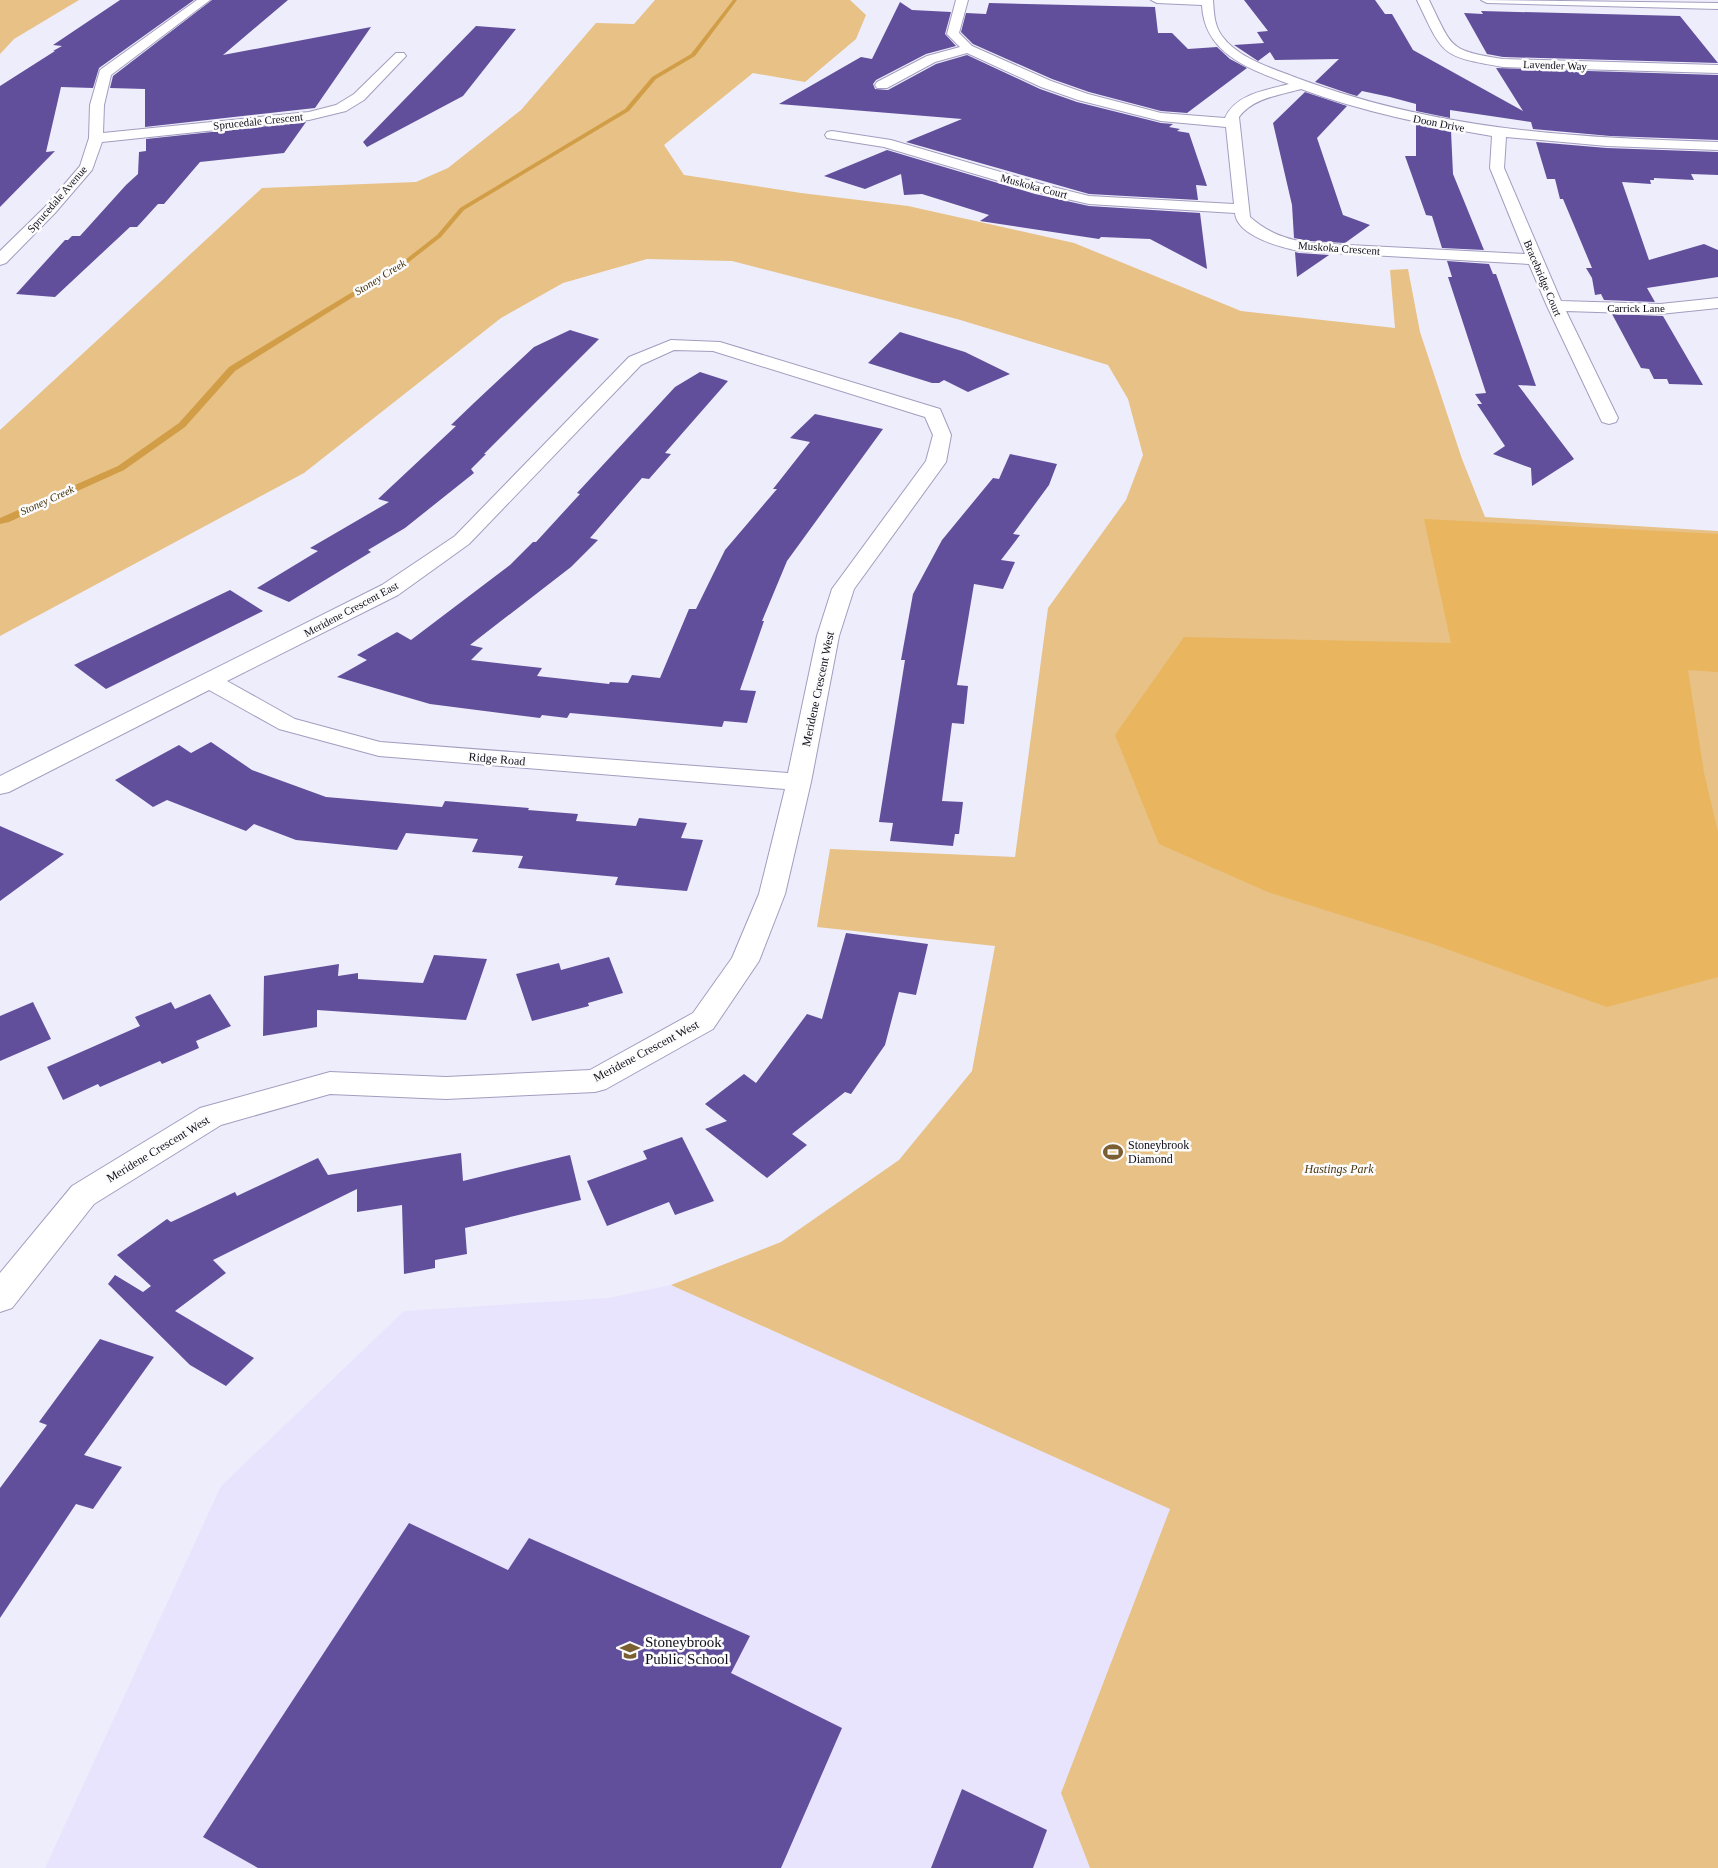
<svg xmlns="http://www.w3.org/2000/svg" width="1718" height="1868" viewBox="0 0 1718 1868" font-family="Georgia,serif">
<style>
.built{fill:#e8e4fe}
.green{fill:#e7c185}
.forest{fill:#e9b55f}
.lines{fill:none;stroke-linecap:round;stroke-linejoin:round}
.stream{fill:#d19e47;fill-rule:evenodd}
.building{fill:#614f9b}
.minor-casing{stroke:#a29dbf;stroke-width:2}
.minor{fill:#fff;fill-rule:evenodd}
.labels{text-anchor:middle;stroke-width:5;stroke-linejoin:round;paint-order:stroke}
.far-street-label{font-size:11px;fill:#0f0c18;stroke:#fcfcfc}
.far-water-label{font-size:11px;font-style:italic;fill:#453009;stroke:#fcfcfc}
.street-label{font-size:12px;fill:#0f0c18;stroke:#fcfcfc}
.poi-label{font-size:12px;fill:#0f0c18;stroke:#fcfcfc;text-anchor:start}
.park-label{font-size:12px;font-style:italic;fill:#4a3510;stroke:#fcfcfc}
.near-poi-label{font-size:15px;fill:#0f0c18;stroke:#fcfcfc;text-anchor:start}
</style>
<rect width="100%" height="100%" fill="#eeedfb"/>
<path class="built" d="M671 1285 1170 1509 1061 1793 1090 1868H45L221 1486 404 1311 608 1298Z"/>
<path class="green" d="M0 0H79L14 39 0 54Z
M655 0H850L866 15 856 39 805 82 753 73 664 145 684 175 801 193 908 206 1074 243 1241 311 1395 328 1390 270 1408 269 1420 332 1462 459 1485 517 1718 531V1868H1090L1061 1793 1170 1509 671 1285 781 1242 899 1160 972 1071 995 946 817 927 830 849 1015 857 1048 608 1126 500 1143 455 1128 399 1108 365 957 319 732 261 647 259 563 283 501 318 304 473 0 636V430L262 188 416 182 448 168 521 110 596 23 634 24Z"/>
<path class="forest" d="M1424 519 1718 534V672L1688 670 1704 773 1718 832V977L1607 1007 1430 943 1268 892 1159 844 1115 735 1184 637 1451 643Z"/>
<g class="lines">
<path class="stream" d="M733 0H737L695 56 656 79 629 111 464 210 441 237 409 262 235 371 185 427 124 470 9 522 0 524V518L118 466 179 423 229 367 405 260 437 235 460 208 625 109 652 77 691 54Z"/>
</g>
<path class="building" d="M120 0H194L99 68 93 88 61 87 46 152 55 151 0 207V86L55 51H53L62 46 53 45Z
M212 0H288L223 55 371 27 315 108 145 127V89L110 88 113 76Z
M1244 0H1375L1385 14H1392L1413 50 1523 111 1496 68 1718 75V140L1610 136 1533 129 1531 122 1450 110V118L1416 111V104L1390 97 1362 91 1357 96 1350 94 1315 82 1339 59 1275 60 1270 52 1258 61 1234 45 1264 43 1257 32 1268 31Z
M900 2 912 10 951 12 945 34 956 46 926 54 876 80 873 84 875 89 888 90 936 64 967 55 1040 89 1077 102 1161 123 1173 124 1169 127 1180 129 1177 131 1189 133 1207 186 1196 185 1198 200 1089 194 906 142 962 119 779 104 861 57 872 59Z
M989 3 1155 7 1158 33H1172L1188 49 1217 47 1230 59 1247 68 1187 113 1161 111 1089 92 1052 79 973 44 961 32 966 13 986 14Z
M1481 11 1680 16 1718 63 1503 57 1487 54 1464 13 1483 14Z
M476 26 516 29 463 96 367 147 363 142Z
M1305 92 1347 106 1317 138 1343 215 1370 225 1345 243 1309 241 1294 238 1292 205 1273 123Z
M306 122 284 153 200 162 164 204H158L137 227H130L55 297 16 294 65 240H68L72 236H80L126 185 138 174 139 152 146 151V139Z
M1416 123 1451 131 1453 174 1484 250 1442 248 1432 216 1426 215 1405 156H1416Z
M1536 142 1607 148 1718 152V175L1691 174 1694 180 1654 178V180H1650L1651 184 1622 182 1649 260 1704 244 1718 250V277L1647 288 1655 302 1604 300 1601 294 1595 295 1592 278 1586 268H1592L1563 199H1560L1555 179H1547Z
M887 150 1035 194 1089 206 1200 213 1207 269 1150 239 1101 237 1099 239 980 221 989 215 922 194 904 195 901 174 865 189 824 176Z
M1295 252 1299 253 1329 255 1297 277Z
M1447 261 1489 264 1493 274H1496L1536 386 1518 385 1574 459 1532 486 1531 468 1493 454 1505 446 1477 404H1482L1475 394 1486 393 1448 277H1452Z
M1612 314 1663 316 1703 385 1669 384 1667 379H1654L1649 369 1641 368Z
M570 330 599 339 484 454H486L471 469 474 473 405 528 368 550 371 552 289 602 257 588 318 551 310 548 389 502 378 499 456 426 451 425 475 402 534 347Z
M900 332 965 352 1010 374 968 392 944 380 939 383H932L868 363Z
M700 372 728 381 665 453 671 454 649 479 642 478 590 538 598 540 571 567 470 645 483 648 471 660 542 668 537 676 609 684 610 682 628 683 632 675 660 678 689 609H696L725 550 777 489H773L810 442 790 438 815 414 883 429 787 561 762 621H764L740 690 756 691 747 723 724 721 722 727 570 713 567 718 542 715 540 718 430 704 337 677 367 660 357 655 397 632 411 640 510 565 533 542H536L580 494 577 493 675 387Z
M1010 454 1057 464 1049 485 1013 534 1020 535 1001 560 1015 562 1003 589 974 584 957 685 968 686 964 724 952 723 942 801 963 802 959 834H955L953 846 890 841 893 823 879 822 905 660H901L913 594 942 540 993 478 999 479Z
M230 590 263 611 106 689 74 665Z
M211 742 252 770 326 797 442 807 445 801 529 808 528 810 578 814 576 821 636 826 639 818 687 823 681 838 703 840 687 891 615 885 618 877 518 868 523 856 472 852 478 839 406 833 397 850 296 840 254 824 246 831 167 800 153 807 115 780 179 745 191 753Z
M0 826 64 854 0 901Z
M846 933 928 944 916 995 899 992 885 1045 851 1094 845 1092 792 1134 807 1145 767 1178 705 1129 727 1121 705 1104 744 1074 756 1083 807 1014 822 1019Z
M434 955 487 959 466 1020 317 1010V1027L263 1036 264 976 339 964 338 976 358 973V979L423 983Z
M609 957 623 993 588 1003 589 1006 532 1021 516 974 559 963 561 970Z
M210 994 231 1026 196 1041 199 1048 162 1064 160 1061 100 1087 98 1084 63 1100 47 1067 140 1026 135 1017 171 1002 175 1009Z
M33 1002 51 1039 0 1061V1016Z
M682 1137 714 1201 675 1215 669 1202 607 1226 587 1181 647 1159 643 1151Z
M461 1153 463 1181 570 1155 581 1200 465 1228 467 1254 435 1260V1268L404 1274 402 1205 357 1212V1189L213 1260 226 1273 175 1311 254 1358 226 1386 190 1365 108 1284 115 1275 143 1292 151 1286 117 1255 167 1219 171 1222 235 1192 237 1196 318 1158 328 1175Z
M100 1339 154 1357 84 1455 122 1467 93 1509 76 1504 0 1618V1488L47 1425 39 1422Z
M409 1523 508 1570 529 1538 750 1636 731 1673 842 1728 781 1868H258L203 1837Z
M962 1789 1047 1830 1033 1868H931Z"/>
<g class="lines">
<defs>
<path id="minor" d="M197 0H210L111 75 104 105 103 133 309 112 336 105 354 94 396 53H404L406 56 364 100 346 111 309 120 102 142 92 170 55 213 6 263 0 265V251L45 207 80 166 89 138 90 105 100 70Z
M956 0H968L959 33 972 46 1051 81 1088 94 1161 113 1225 118C1235 94 1267 90 1289 84 1250 69 1204 54 1202 5L1157 3 1151 0H1213C1214 13 1214 25 1222 36 1239 59 1272 68 1297 78 1436 130 1572 138 1718 142V150L1607 146 1506 137 1504 168 1561 301 1660 304 1718 298V308L1660 314 1566 311 1618 418 1616 422 1609 424 1602 422 1600 418 1547 306 1529 264 1299 251C1280 247 1237 236 1235 213L1089 204 1036 192 884 147 827 138 825 135 827 132 832 131 891 140 1045 185 1089 196 1234 204 1226 127 1161 121 1078 100 1041 87 967 53 935 62 887 88H877L875 85 877 82 927 56 960 47 947 34ZM1301 89C1363 112 1427 125 1492 136L1490 168 1525 254 1309 243C1286 239 1268 233 1250 217L1239 117C1253 98 1280 95 1301 89Z
M1417 0H1429C1453 49 1448 50 1503 59L1718 65V73L1503 67C1441 56 1444 57 1417 0Z
M1481 0 1718 3V9L1487 3Z
M671 340 720 342 940 409 951 435 946 462 854 589 839 636 811 782 785 894 759 961 713 1029 606 1089 595 1092 446 1099 330 1094 221 1125 94 1204 12 1308 0 1312V1273L72 1186 200 1108 330 1072 446 1077 590 1070 693 1013 732 958 759 894 785 789 379 756 279 729 209 690 9 792 0 794V776L382 585 455 536 629 357ZM674 350 713 351 925 417 933 435 926 461 832 589 817 636 788 773 380 742 295 719 227 681 398 595 469 544 641 365Z"/>
</defs>
<use href="#minor" class="minor-casing"/>
<use href="#minor" class="minor"/>
</g>
<defs>
<symbol id="stadium-bare" viewBox="-9 -9 18 18"><path d="M0-5a6.5 5 0 1 0 0 10a6.5 5 0 1 0 0-10ZM-3.5-1.8h7v3.6h-7Z" fill="#7b5f32" stroke="#fcfcfc" stroke-width="2.5" paint-order="stroke"/></symbol>
<symbol id="school-bare" viewBox="-9 -9 18 18"><path d="M0-5L7-2L0 1L-7-2ZM-4 1L0 2.5L4 1V4Q0 6-4 4Z" fill="#7b5f32" stroke="#fcfcfc" stroke-width="2.5" paint-order="stroke"/></symbol>
</defs>
<g fill-rule="evenodd">
<use href="#stadium-bare" x="1099" y="1138" width="28" height="28"/>
<use href="#school-bare" x="616" y="1637" width="28" height="28"/>
</g>
<g class="labels">
<g class="far-street-label">
<text transform="translate(1555 65) rotate(2)" y="4">Lavender Way</text>
<text transform="translate(258 121) rotate(-6)" y="4">Sprucedale Crescent</text>
<text transform="translate(1439 123) rotate(11)" y="4">Doon Drive</text>
<text transform="translate(1034 186) rotate(15)" y="4">Muskoka Court</text>
<text transform="translate(57 199) rotate(-49)" y="4">Sprucedale Avenue</text>
<text transform="translate(1339 248) rotate(4)" y="4">Muskoka Crescent</text>
<text transform="translate(1543 278) rotate(67)" y="4">Bracebridge Court</text>
<text x="1636" y="312">Carrick Lane</text>
<text transform="translate(351 609) rotate(-28)" y="4">Meridene Crescent East</text>
</g>
<g class="far-water-label">
<text transform="translate(380 277) rotate(-32)" y="4">Stoney Creek</text>
<text transform="translate(47 500) rotate(-24)" y="4">Stoney Creek</text>
</g>
<g class="street-label">
<text transform="translate(818 689) rotate(-78)" y="4">Meridene Crescent West</text>
<text transform="translate(497 759) rotate(5)" y="4">Ridge Road</text>
<text transform="translate(646 1051) rotate(-28)" y="4">Meridene Crescent West</text>
<text transform="translate(158 1149) rotate(-31)" y="4">Meridene Crescent West</text>
</g>
<g class="poi-label">
<text x="1128" y="1149">Stoneybrook<tspan x="1128" dy="14">Diamond</tspan></text>
</g>
<g class="park-label">
<text x="1339" y="1173">Hastings Park</text>
</g>
<g class="near-poi-label">
<text x="645" y="1647">Stoneybrook<tspan x="645" dy="17">Public School</tspan></text>
</g>
</g>
</svg>
